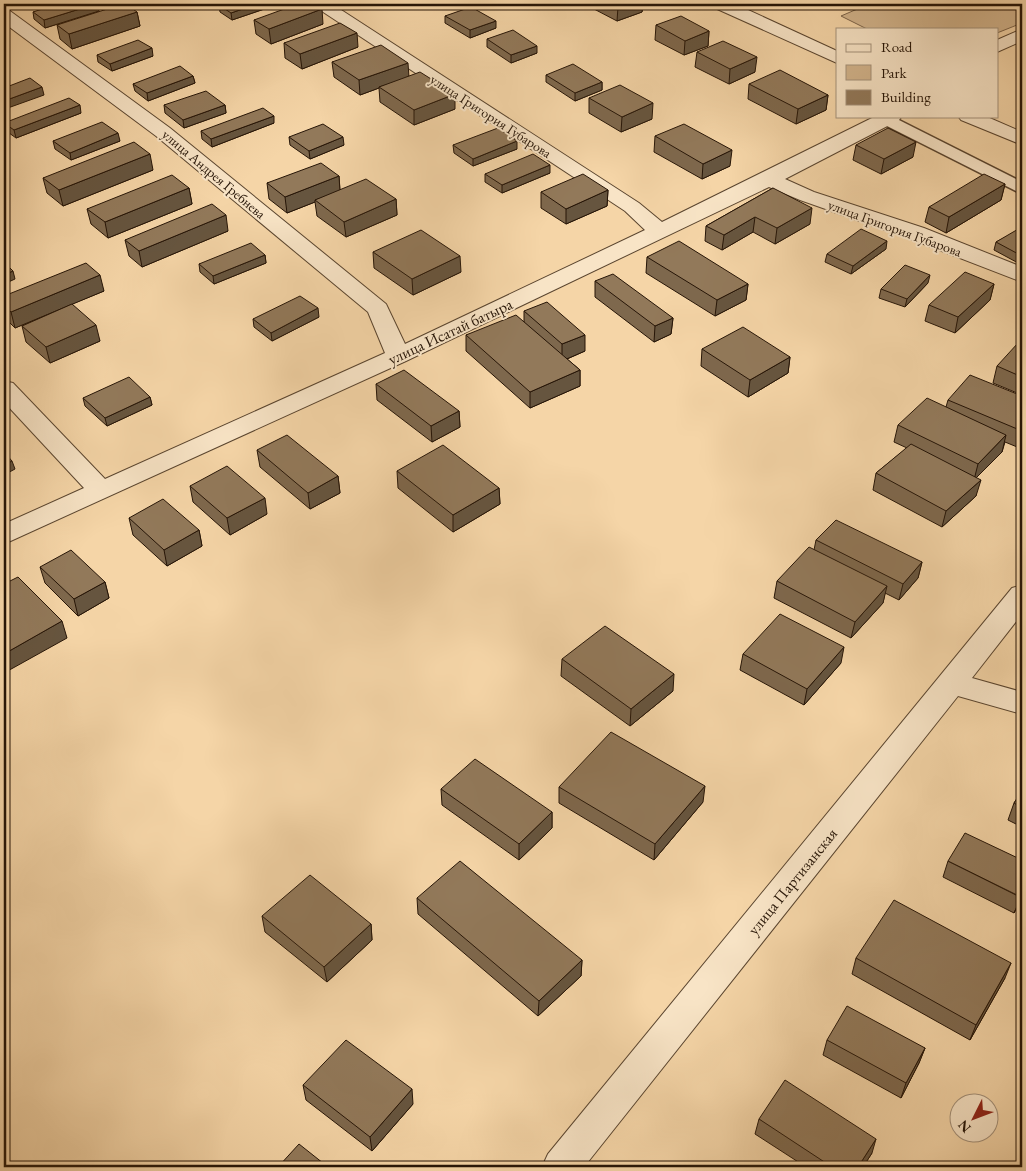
<svg xmlns="http://www.w3.org/2000/svg" width="1026" height="1171" viewBox="0 0 1026 1171" font-family="'EB Garamond',serif">
<style>
.green{fill:#d2b48c;stroke:#7c644a}
.lines{fill:none;stroke-linecap:round;stroke-linejoin:round}
.service-casing{stroke:#5a452f;stroke-width:3}
.minor-casing{stroke:#5a452f;stroke-width:2}
.tertiary-casing{stroke:#5a452f;stroke-width:2}
.service{fill:#f8e4c6;fill-rule:evenodd}
.minor{fill:#f8e4c6;fill-rule:evenodd}
.tertiary{fill:#f8e4c6;fill-rule:evenodd}
.wall{fill:#7e684d;stroke:#261507}
.shaded-wall{fill:#66553f;stroke:#261507}
.building{fill:#92795a;stroke:#261507}
.labels{text-anchor:middle;stroke-width:4;stroke-linejoin:round;paint-order:stroke}
.far-street-label{font-size:14px;fill:#261507;stroke:#f8e4c6}
.street-label{font-size:16px;fill:#261507;stroke:#f8e4c6}
</style>
<rect width="100%" height="100%" fill="#f5d5a7"/>
<filter id="stains"><feTurbulence type="fractalNoise" baseFrequency=".004" numOctaves="4"/><feColorMatrix values="0 0 0 0 .2 0 0 0 0 .09 0 0 0 0 .02 0 0 0 .5 -.17"/></filter>
<radialGradient id="worn" r=".72"><stop offset=".6" stop-color="#630" stop-opacity="0"/><stop offset="1" stop-color="#630" stop-opacity=".3"/></radialGradient>
<path class="green" d="M869 4H1022V23L997 33V29H867L841 16Z"/>
<g class="lines">
<defs>
<path id="service" d="M881 117H893L1022 182V194L881 123 879 120Z"/>
<path id="minor" d="M311 4H332L639 203 662 222 876 116H902L899 120 785 179 814 192 924 228 1022 267V282L908 238 800 200 769 187 406 361 4 544V524L84 488 4 402V381L13 383 105 479 385 353 368 312 156 136 4 23V10L10 11 170 128 386 304 405 344 645 230 625 211Z
M1022 29V41L997 52V40Z
M1022 585V614L972 678 1022 692V714L958 696 584 1167H542L548 1154 1012 588Z"/>
<path id="tertiary" d="M712 4H735L837 51V63L715 8Z
M958 116H985L1022 132V145L961 120Z"/>
</defs>
<use href="#service" class="service-casing"/>
<use href="#minor" class="minor-casing"/>
<use href="#tertiary" class="tertiary-casing"/>
<use href="#service" class="service"/>
<use href="#minor" class="minor"/>
<use href="#tertiary" class="tertiary"/>
</g>
<path class="wall" d="M279 4 232 20 220 12 219 5Z
M594 4H643L642 12 617 21 594 9Z
M1015 4H1022V7Z
M99 11 45 28 34 19 33 12Z
M137 12 140 26 72 49 60 39 57 25Z
M445 16 496 28 470 38 445 23Z
M254 20 323 24 271 44 256 34Z
M656 25 709 31 708 46 684 55 655 40Z
M487 39 537 53 511 63 487 47Z
M284 43 358 47 302 69 285 58Z
M697 52 755 72 729 84 695 67Z
M97 55 153 56 112 71 98 62Z
M332 62 409 76 455 109 414 125 380 102 379 88 360 95 334 77Z
M546 75 602 82V90L575 101 546 82Z
M193 76 195 83 148 101 135 91 133 84Z
M749 84 828 95 826 110 796 124 748 99Z
M589 98 652 119 621 132 589 113Z
M164 105H225L226 113 184 128 165 113Z
M81 113 16 138 5 130 4 124V122Z
M274 123 212 147 202 139 201 131Z
M655 136 730 166 702 179 654 152Z
M289 137 344 145 310 159 290 145Z
M53 141H120L71 160 55 149Z
M453 145 517 149 473 166 454 153Z
M856 145 913 157 881 174 853 160Z
M153 170 63 206 47 193 43 178Z
M550 173 502 193 485 182V174Z
M339 176 340 190 396 199 397 215 346 237 317 216 315 202 287 213 269 199 267 183Z
M1005 184 1001 200 946 233 925 222 929 207Z
M189 188 192 204 108 238 91 224 87 209Z
M773 188 810 224 775 244 753 232 722 250 705 241 706 226Z
M608 190 607 206 566 224 541 208V192Z
M1022 229V263L1020 264 994 250 996 242Z
M228 231 142 267 129 256 125 240Z
M886 249 851 274 825 262 827 254Z
M373 252 461 272 413 295 374 268Z
M265 255 266 263 214 284 200 272 199 264Z
M647 257 748 284 746 300 715 316 646 273Z
M595 281 673 318 671 334 654 342 595 297Z
M928 283 905 307 879 298 881 289Z
M994 284 990 300 955 333 925 321 929 305Z
M104 291 72 304 100 341 50 363 26 342 22 326 53 312 15 328 4 317V296Z
M524 311 585 351 567 359 580 370V386L530 408 466 351V335L524 322Z
M319 317 272 341 254 327 253 319Z
M1022 345V395L993 383 997 366Z
M702 349 790 357 788 373 748 397 701 366Z
M376 384 459 411 460 427 432 442 377 400Z
M1022 396V449L1005 442 1002 452 976 478V496L942 527 873 490 876 473 907 448 894 442 898 425 946 407 948 400Z
M150 397 152 405 107 426 85 406 83 398Z
M257 450 338 476 340 493 310 509 260 467Z
M397 471 499 488 500 504 453 532 398 488Z
M190 486 267 514 230 535 193 502Z
M129 518 199 530 202 546 167 566 133 535Z
M816 540 922 562 918 578 899 600 885 593 883 603 851 638 774 598 777 581 814 550Z
M40 567 105 582 109 598 78 616 45 583Z
M743 654 841 663 804 705 740 670Z
M562 659 673 691 630 726 561 676Z
M559 787 703 802 654 860 559 803Z
M441 789 552 812V828L519 860 442 805Z
M1022 791V827L1008 820 1014 803Z
M948 861 1022 898 1014 913 943 877Z
M417 898 582 960 581 976 538 1016 418 914Z
M262 916 371 924 372 940 327 982 265 932Z
M856 958 1005 978 970 1040 852 974Z
M827 1040 925 1048 919 1063 901 1098 823 1055Z
M303 1085 413 1104 372 1151 306 1100Z
M759 1119 872 1153 863 1167H806L755 1134Z"/>
<path class="shaded-wall" d="M96 4H98L99 11 45 28 44 20Z
M257 4H279L232 20 231 13Z
M626 4H643L642 12 617 21 618 7Z
M322 9 323 24 271 44 269 29Z
M137 12 140 26 72 49 69 34Z
M496 21V28L470 38V30Z
M709 31 708 46 684 55 685 41Z
M357 33 358 47 302 69 300 54Z
M537 46V53L511 63V55Z
M152 48 153 56 112 71 110 64Z
M757 57 755 72 729 84 730 69Z
M408 63 409 78 379 87V88L360 95 359 80Z
M7 64 9 72 4 74V65Z
M193 76 195 83 148 101 147 93Z
M602 82V90L575 101V93Z
M42 87 44 95 5 109 4 101Z
M455 94V109L414 125V110Z
M828 95 826 110 796 124 798 109Z
M653 103 652 119 621 132 622 117Z
M80 105 81 113 16 138 14 130Z
M225 105 226 113 184 128 183 120Z
M274 116V123L212 147 211 139Z
M118 133 120 141 71 160 70 153Z
M343 137 344 145 310 159 309 151Z
M517 141V149L473 166V159Z
M916 142 913 157 881 174 884 159Z
M732 150 730 166 702 179 703 164Z
M150 154 153 170 63 206 59 190Z
M550 165V173L502 193V185Z
M339 176 340 192 315 200V202L287 213 285 197Z
M1005 184 1001 200 946 233 949 217Z
M189 188 192 204 108 238 105 222Z
M608 190 607 206 566 224V209Z
M396 199 397 215 346 237 344 222Z
M812 208 810 224 775 244 777 228Z
M226 215 228 231 142 267 139 251Z
M755 217 753 232 722 250 724 235Z
M887 241 886 249 851 274 853 266Z
M265 255 266 263 214 284 213 276Z
M460 256 461 272 413 295 412 279Z
M1022 256V263L1020 264Z
M13 271 15 279 4 284V275Z
M100 275 104 291 15 328 11 312Z
M930 275 928 283 905 307 907 299Z
M748 284 746 300 715 316 717 300Z
M994 284 990 300 955 333 958 317Z
M318 308 319 317 272 341 271 333Z
M673 318 671 334 654 342 655 326Z
M96 325 100 341 50 363 46 347Z
M585 335V351L562 361V344Z
M790 357 788 373 748 397 750 380Z
M580 370V386L530 408V392Z
M150 397 152 405 107 426 105 418Z
M459 411 460 427 432 442 431 426Z
M1006 435 1002 452 974 480 978 464Z
M12 461 15 469 4 475V465Z
M338 476 340 493 310 509 308 493Z
M981 480 976 496 942 527 946 511Z
M499 488 500 504 453 532V515Z
M265 498 267 514 230 535 227 518Z
M199 530 202 546 167 566 164 550Z
M922 562 918 578 899 600 903 584Z
M105 582 109 598 78 616 74 599Z
M887 586 883 603 851 638 855 622Z
M62 621 67 638 4 673V654Z
M844 647 841 663 804 705 807 689Z
M674 674 673 691 630 726 631 709Z
M705 786 703 802 654 860 655 844Z
M552 812V828L519 860V844Z
M1022 894V898L1014 913 1021 897Z
M371 924 372 940 327 982 324 967Z
M582 960 581 976 538 1016 539 1001Z
M1011 963 1005 978 970 1040 976 1025Z
M925 1048 919 1063 901 1098 906 1083Z
M412 1089 413 1104 372 1151 370 1137Z
M876 1139 872 1153 863 1167H858Z"/>
<path class="building" d="M58 4H96L44 20 33 12Z
M123 4H126L137 12 69 34 57 25Z
M223 4H257L231 13 219 5Z
M298 4H312L322 9 269 29 254 20Z
M612 4H626L618 7Z
M471 7 496 21 470 30 445 16Z
M681 16 709 31 685 41 656 25Z
M340 23 357 33 300 54 284 43Z
M513 30 537 46 511 55 487 39Z
M138 40 152 48 110 64 97 55Z
M723 41 757 57 730 69 697 52Z
M381 45 408 63 359 80 332 62Z
M573 64 602 82 575 93 546 75Z
M180 66 193 76 147 93 133 84Z
M780 70 828 95 798 109 749 84Z
M420 72 455 94 414 110 379 87Z
M30 78 42 87 4 101V88Z
M620 85 653 103 622 117 589 98Z
M206 91 225 105 183 120 164 105Z
M69 98 80 105 14 130 4 123Z
M263 108 274 116 211 139 201 131Z
M102 122 118 133 70 153 53 141Z
M323 124 343 137 309 151 289 137Z
M684 124 732 150 703 164 655 136Z
M498 128 517 141 473 159 453 145Z
M888 128 916 142 884 159 856 145Z
M134 142 150 154 59 190 43 178Z
M533 154 550 165 502 185 485 174Z
M321 163 339 176 285 197 267 183Z
M583 174 608 190 566 209 541 192Z
M984 174 1005 184 949 217 929 207Z
M172 175 189 188 105 222 87 209Z
M366 179 396 199 344 222 315 200Z
M773 188 812 208 777 228 755 217 724 235 706 226Z
M212 204 226 215 139 251 125 240Z
M1020 228 1022 229V256L996 242Z
M861 229 887 241 853 266 827 254Z
M421 230 460 256 412 279 373 252Z
M679 241 748 284 717 300 647 257Z
M251 243 265 255 213 276 199 264Z
M4 262 13 271 4 275Z
M86 263 100 275 11 312 4 305V296Z
M905 265 930 275 907 299 881 289Z
M965 272 994 284 958 317 929 305Z
M613 274 673 318 655 326 595 281Z
M300 296 318 308 271 333 253 319Z
M547 302 585 335 562 344 524 311Z
M72 304 96 325 46 347 22 326Z
M516 315 580 370 530 392 466 335Z
M743 327 790 357 750 380 702 349Z
M1018 343 1022 345V377L997 366Z
M404 370 459 411 431 426 376 384Z
M970 375 1022 396V431L948 400Z
M129 377 150 397 105 418 83 398Z
M927 398 1006 435 978 464 898 425Z
M287 435 338 476 308 493 257 450Z
M911 444 981 480 946 511 876 473Z
M443 445 499 488 453 515 397 471Z
M4 452 12 461 4 465Z
M227 466 265 498 227 518 190 486Z
M163 499 199 530 164 550 129 518Z
M836 520 922 562 903 584 816 540Z
M809 547 887 586 855 622 777 581Z
M71 550 105 582 74 599 40 567Z
M18 577 62 621 4 654V584Z
M780 614 844 647 807 689 743 654Z
M605 626 674 674 631 709 562 659Z
M611 732 705 786 655 844 559 787Z
M475 759 552 812 519 844 441 789Z
M1022 791V808L1014 803Z
M965 833 1022 860V894L1021 897 948 861Z
M460 861 582 960 539 1001 417 898Z
M310 875 371 924 324 967 262 916Z
M894 900 1011 963 976 1025 856 958Z
M847 1006 925 1048 906 1083 827 1040Z
M346 1040 412 1089 370 1137 303 1085Z
M785 1080 876 1139 858 1167H832L759 1119Z
M299 1144 328 1167H278Z
M683 1162 691 1167H680Z"/>
<g class="labels">
<g class="far-street-label">
<text transform="translate(491 116) rotate(33)" y="5">улица Григория Губарова</text>
<text transform="translate(214 174) rotate(40)" y="5">улица Андрея Гребнева</text>
<text transform="translate(895 228) rotate(20)" y="5">улица Григория Губарова</text>
</g>
<g class="street-label">
<text transform="translate(450 331) rotate(-25)" y="6">улица Исатай батыра</text>
<text transform="translate(792 881) rotate(-51)" y="6">улица Партизанская</text>
</g>
</g>
<rect width="1026" height="1171" fill="none" stroke="#f5d5a7" stroke-width="20"/>
<rect x="5" y="5" width="1016" height="1161" fill="none" stroke="#261507" stroke-width="2.5"/>
<rect x="10" y="10" width="1006" height="1151" fill="none" stroke="#261507"/>
<rect x="836" y="28" width="162" height="90" fill="#f8e4c6" stroke="#a4917a"/>
<rect x="846" y="44" width="25" height="8" fill="#f8e4c6" stroke="#a4917a"/>
<text x="881" y="52" font-size="15" fill="#261507">Road</text>
<rect x="846" y="65" width="25" height="15" fill="#d2b48c" stroke="#a4917a"/>
<text x="881" y="78" font-size="15" fill="#261507">Park</text>
<rect x="846" y="90" width="25" height="15" fill="#92795a" stroke="#a4917a"/>
<text x="881" y="102" font-size="15" fill="#261507">Building</text>
<g transform="translate(974 1118) rotate(228)"><circle r="24" fill="#f8e4c6" stroke="#a4917a"/>
<path d="M0-4L9 19L0 12L-9 19Z" fill="#8f2418"/>
<text y="-8" font-size="14" font-weight="bold" text-anchor="middle" fill="#261507">N</text>
</g>
<rect width="100%" height="100%" filter="url(#stains)"/>
<rect width="100%" height="100%" fill="url(#worn)"/>
</svg>
